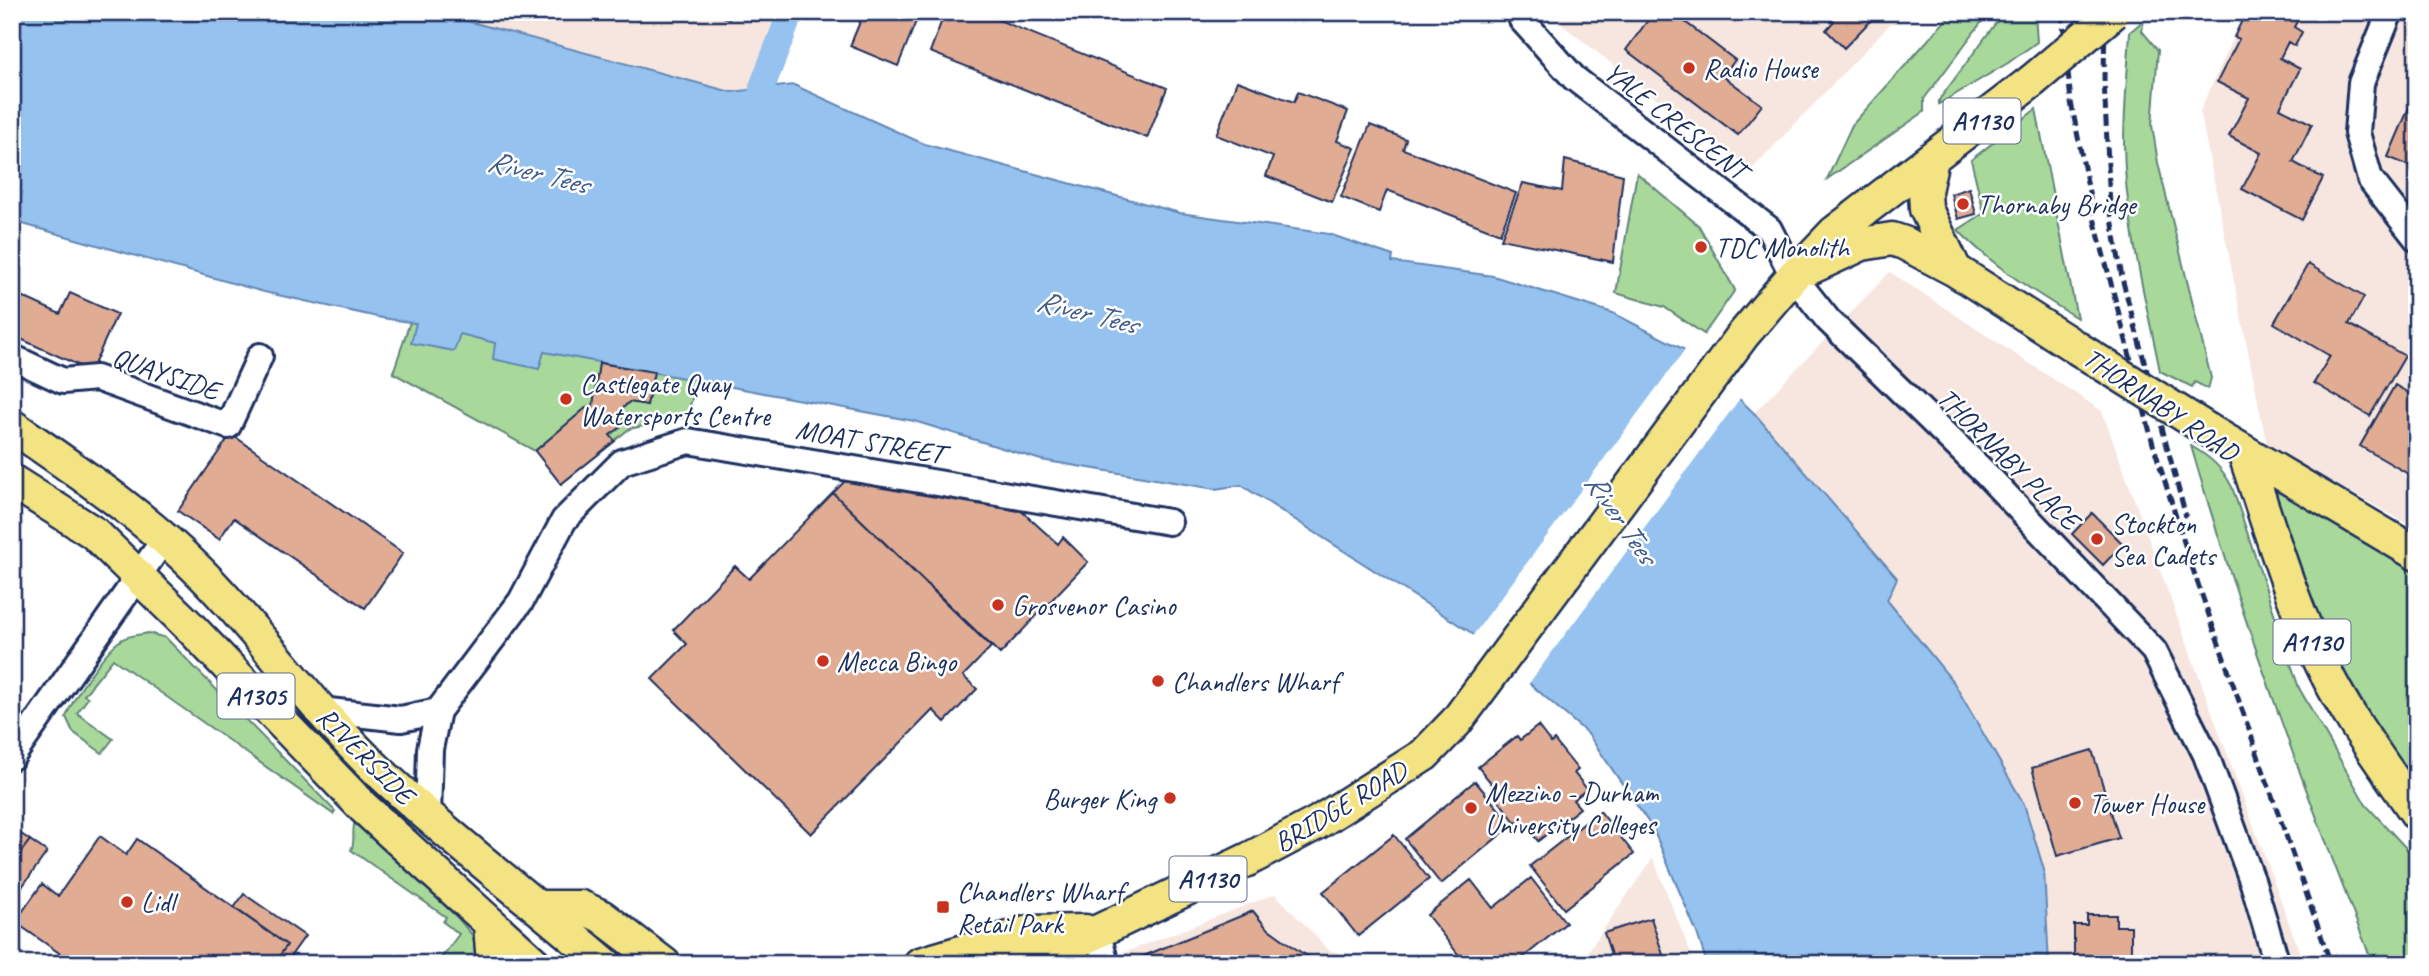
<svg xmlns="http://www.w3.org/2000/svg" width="2429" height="976" viewBox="0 0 2429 976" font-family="Caveat,sans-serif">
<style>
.built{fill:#f6e6df}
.green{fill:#a8d99a;stroke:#62847c;stroke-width:2}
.water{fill:#95c2ef;stroke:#6487b5;stroke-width:2}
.pier{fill:#fff}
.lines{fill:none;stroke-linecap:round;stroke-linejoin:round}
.canal{stroke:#95c2ef;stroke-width:26}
.building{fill:#e1ac94;stroke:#1b2f5e;stroke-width:2}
.minor-casing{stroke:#1b2f5e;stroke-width:30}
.major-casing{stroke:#1b2f5e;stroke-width:37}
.minor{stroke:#fff;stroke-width:24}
.major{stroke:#f4e382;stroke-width:32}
.rail{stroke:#1b2f5e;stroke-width:5;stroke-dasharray:10 5;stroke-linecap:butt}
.major-bridge-casing{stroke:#1b2f5e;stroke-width:37;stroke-linecap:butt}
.major-bridge{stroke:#f4e382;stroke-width:32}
.poi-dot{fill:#c8321e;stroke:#fff;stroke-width:2.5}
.labels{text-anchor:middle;stroke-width:5;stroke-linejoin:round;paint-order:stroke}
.shield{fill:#fff;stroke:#5f6d8e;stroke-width:2}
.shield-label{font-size:26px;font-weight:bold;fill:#1b2f5e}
.poi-label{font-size:28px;fill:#1b2f5e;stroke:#fff;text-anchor:start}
.street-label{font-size:28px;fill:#1b2f5e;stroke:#fff}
.water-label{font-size:30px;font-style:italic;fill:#405b8a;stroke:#fff}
</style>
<rect width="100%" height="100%" fill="#fff"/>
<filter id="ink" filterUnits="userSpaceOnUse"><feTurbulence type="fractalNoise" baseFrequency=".0143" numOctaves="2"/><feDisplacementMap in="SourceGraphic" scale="14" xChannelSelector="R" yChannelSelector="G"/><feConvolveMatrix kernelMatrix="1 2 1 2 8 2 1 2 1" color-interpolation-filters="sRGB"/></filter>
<g filter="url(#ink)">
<path class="built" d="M434 12H790L762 87 731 92Z
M1554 12H1898L1892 22 1750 171 1557 21Z
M2245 12H2417V529L2267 446 2200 111Z
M1890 272 2102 411 2304 964H2049L2044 870 2024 804 1954 683 1886 600 1897 577 1754 413Z
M1653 858 1695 964H1578L1582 960Z
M1275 894 1329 950 1375 964H1095Z"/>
<path class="green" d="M1953 12H1989L1924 99V112L1827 179 1852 125Z
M2004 12H2035L2037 42 2008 63 1939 104V100Z
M2144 20 2142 31 2158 50 2152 125 2158 163 2211 378 2208 389 2195 382 2192 387 2160 371C2145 297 2125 220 2124 144 2124 107 2128 69 2130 32Z
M2036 109 2077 318C2034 292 1993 266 1958 230L1984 213 1971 160Z
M1637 173 1699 226 1735 290 1704 334 1664 307 1616 293Z
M410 322 697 380 687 417 629 429 561 484 535 451 393 373Z
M2191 446C2210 457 2222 467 2232 487L2299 688 2366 805 2417 860V964H2373C2306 793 2242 621 2191 446Z
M2282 489 2415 570 2417 573V788C2397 759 2374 730 2356 699 2320 636 2297 568 2275 499L2276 493Z
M148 633 166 638 335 811 333 814 113 659 84 695 88 698 77 713 113 739 102 753 73 732 66 717C73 698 104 651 121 640 128 635 140 635 148 633Z
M355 822 457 917 473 936 478 964H437L459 934 443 922 446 917 351 850C356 841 351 831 355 822Z"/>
<path class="water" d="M12 12H434L731 92 794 85 924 144 1180 213 1329 234 1393 256 1392 262 1493 276 1613 313 1691 353 1754 413 1897 578 1887 600 1954 683 2024 804 2044 870 2049 964H1707L1697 933 1653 829 1588 734 1470 632 1241 485 1215 489 1041 460 914 421 544 352 539 369 493 359 495 343 460 334 454 351 411 343 416 323 382 318 264 292 12 221Z"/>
<path class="pier" d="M1687 347 1694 350 1741 397 1527 686 1471 638Z"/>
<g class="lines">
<path class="canal" d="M757 122 762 87 791 12"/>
</g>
<path class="building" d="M710 12H731L729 19Z
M864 12H938L935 20 919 14 898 66 850 46Z
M945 12H979L1167 88 1147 138 930 52Z
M1654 12H1672L1735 60 1723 76 1762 105 1738 135 1626 50Z
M1822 12H1879L1844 48 1826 30 1834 21Z
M2246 12H2302L2294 27 2302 32 2295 46 2288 42 2280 58 2300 69 2280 108 2312 124 2293 162 2323 178 2302 220 2242 189 2261 153 2229 136 2249 98 2217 82 2239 39 2234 37Z
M1237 81 1294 102 1298 92 1348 111 1337 141 1355 148 1332 202 1266 176 1273 157 1216 135Z
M2417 89V169L2388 157Z
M1370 125 1406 139 1403 149 1516 193 1500 234 1387 190 1379 212 1341 197Z
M1565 160 1623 175 1613 262 1501 239 1523 183 1562 191Z
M1969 188 1976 214 1958 219 1951 194Z
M2308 264 2364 297 2349 324 2405 356 2370 416 2314 383 2330 356 2274 323Z
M12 292 60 314 70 293 117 314 91 371 12 335Z
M599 363 654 372 647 405 629 402 623 408 620 428 610 435 615 441 561 484 535 451 588 406 592 413Z
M2395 385 2417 398V479L2360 446Z
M231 434 403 553 365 608 234 518 219 539 178 511Z
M853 473 1017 507 1058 544 1063 537 1088 562 1000 654 833 493Z
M833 493 991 647 963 676 977 689 945 722 933 710 811 834 652 679 687 644 673 630 735 566 749 579Z
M2092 513 2123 544 2103 565 2072 534Z
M1538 726 1551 743 1554 740 1578 770 1574 773 1587 789 1573 800 1580 808 1538 841 1521 819 1516 823 1492 792 1496 789 1478 767 1517 736 1520 740Z
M2092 750 2119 838 2057 856 2032 768Z
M1475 781 1512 825 1441 884 1405 839Z
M1600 811 1634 854 1564 909 1530 866Z
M12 828 30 840 12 864Z
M1394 835 1429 879 1358 936 1323 892Z
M100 836 126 855 137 839 287 945 274 964H75L15 922 42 884 58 896Z
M30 840 47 852 12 901V864Z
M1531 878 1566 923 1515 964H1466L1427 915 1471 880 1493 908Z
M244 894 305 936 285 964H274L287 945 234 908Z
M1253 911 1266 927 1299 951 1322 964H1139V958Z
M2087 915H2116V926H2131V964H2074V925H2087Z
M1651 918 1666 964H1614L1604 933Z"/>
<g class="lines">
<defs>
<path id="minor" d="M1519 12 1522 20 1574 78 1769 229 1793 276 1828 320 1987 475 2154 651 2206 755 2253 883 2277 964
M2390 12 2361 83 2357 133 2370 179 2417 239
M12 357 63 381 96 378 228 426 260 356
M320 710 401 719 438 711
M12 757 165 538
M428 816 430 749 438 711 521 601 564 520 622 462 688 441 1169 522
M1097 931 1106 964"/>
<path id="major" d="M1932 159 1925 191 1926 209 1955 270
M1810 268 1862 244 1892 239 1904 243 1955 270 2077 348
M12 426C77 471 144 516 200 572 259 631 308 702 368 761 443 833 526 896 605 964
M2208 430 2417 554
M2244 452C2269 525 2290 600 2324 669 2349 720 2385 767 2417 814
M12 481 94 533 189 626 363 807 535 964
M539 907H581L601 916 664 964
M490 924 493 964
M920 964 1029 932 1085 931
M1016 964 1055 952 1249 859 1317 823 1424 755 1456 722 1743 335 1793 276 1834 233 2032 81"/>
</defs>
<use href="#minor" class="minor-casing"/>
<use href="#major" class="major-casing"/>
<use href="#minor" class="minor"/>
<use href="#major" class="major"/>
<path class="rail" d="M2062 12 2071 102 2095 222 2153 444 2190 561 2331 964
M2105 12 2104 79 2110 207 2122 278 2186 517"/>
<defs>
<path id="major-bridge" d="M2032 81 2114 12
M2077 348 2208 430"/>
</defs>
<use href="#major-bridge" class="major-bridge-casing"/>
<use href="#major-bridge" class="major-bridge"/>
</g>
</g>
<g class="poi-dot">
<circle cx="1689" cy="68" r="7"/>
<circle cx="1963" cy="204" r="7"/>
<circle cx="1701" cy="247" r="7"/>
<circle cx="566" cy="399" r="7"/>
<circle cx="2097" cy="539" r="7"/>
<circle cx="998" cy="605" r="7"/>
<circle cx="823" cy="661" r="7"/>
<circle cx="1158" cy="681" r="7"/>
<circle cx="1170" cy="798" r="7"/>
<circle cx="2075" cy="803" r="7"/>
<circle cx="1471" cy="808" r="7"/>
<circle cx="127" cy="902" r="7"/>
<rect x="936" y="900" width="14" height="14" rx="3.5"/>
</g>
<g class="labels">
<g class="shield">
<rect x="1943.5" y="98.5" width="77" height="45" rx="5"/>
<rect x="2273.5" y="619.5" width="77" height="45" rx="5"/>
<rect x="217.5" y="673.5" width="77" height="45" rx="5"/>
<rect x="1169.5" y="856.5" width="77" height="45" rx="5"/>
</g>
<g class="shield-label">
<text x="1982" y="130">A1130</text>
<text x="2312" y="651">A1130</text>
<text x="256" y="705">A1305</text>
<text x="1208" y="888">A1130</text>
</g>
<g class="poi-label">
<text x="1703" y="78">Radio House</text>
<text x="1977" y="214">Thornaby Bridge</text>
<text x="1715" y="257">TDC Monolith</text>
<text x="580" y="393">Castlegate Quay<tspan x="580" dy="32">Watersports Centre</tspan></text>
<text x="2111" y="533">Stockton<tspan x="2111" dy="32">Sea Cadets</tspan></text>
<text x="1012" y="615">Grosvenor Casino</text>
<text x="837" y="671">Mecca Bingo</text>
<text x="1172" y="691">Chandlers Wharf</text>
<text x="1485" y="802">Mezzino - Durham<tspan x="1485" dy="32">University Colleges</tspan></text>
<text x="1156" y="808" text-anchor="end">Burger King</text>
<text x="2089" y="813">Tower House</text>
<text x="957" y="901">Chandlers Wharf<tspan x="957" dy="32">Retail Park</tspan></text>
<text x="141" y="912">Lidl</text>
</g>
<g class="street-label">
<text transform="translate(1676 120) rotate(38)" y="10">YALE CRESCENT</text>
<text transform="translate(166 373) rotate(19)" y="10">QUAYSIDE</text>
<text transform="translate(2161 404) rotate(34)" y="10">THORNABY ROAD</text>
<text transform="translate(870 441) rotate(10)" y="10">MOAT STREET</text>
<text transform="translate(2009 458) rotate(45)" y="10">THORNABY PLACE</text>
<text transform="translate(366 755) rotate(45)" y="10">RIVERSIDE</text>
<text transform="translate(1340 806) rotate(-31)" y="10">BRIDGE ROAD</text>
</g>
<g class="water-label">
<text transform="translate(538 172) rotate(14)" y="10">River Tees</text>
<text transform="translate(1087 312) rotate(14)" y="10">River Tees</text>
<text transform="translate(1621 518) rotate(55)" y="10">River Tees</text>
</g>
</g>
<rect width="2429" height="976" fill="none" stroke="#fff" stroke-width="42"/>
<rect x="21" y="21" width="2387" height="934" fill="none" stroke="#1b2f5e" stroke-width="2.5" filter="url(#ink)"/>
</svg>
